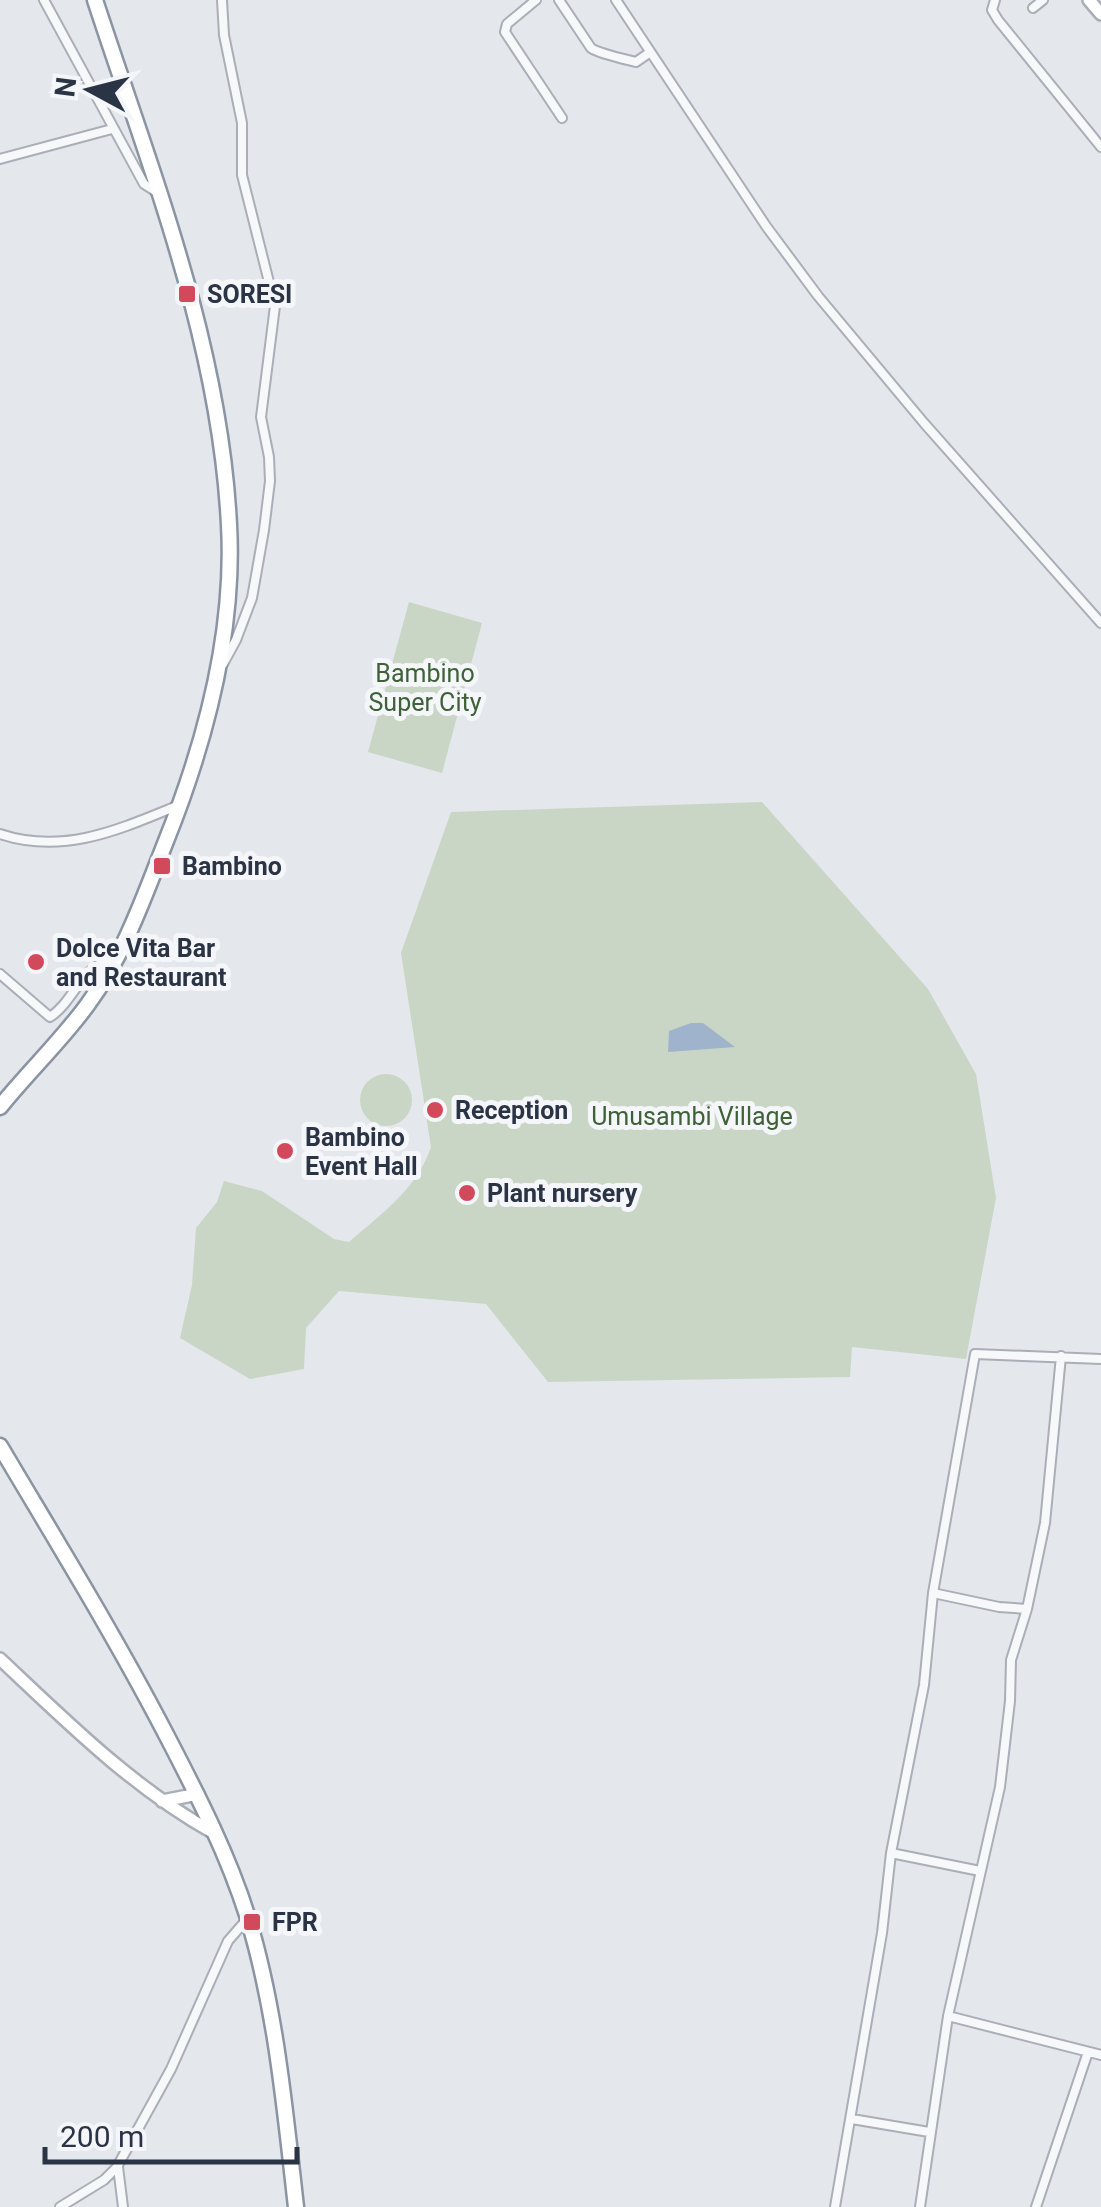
<svg xmlns="http://www.w3.org/2000/svg" width="1101" height="2207" viewBox="0 0 1101 2207" font-family="Roboto,sans-serif">
<style>
.green{fill:#c9d6c5}
.water{fill:#9fb4cc}
.lines{fill:none;stroke-linecap:round;stroke-linejoin:round}
.street-casing{stroke:#a9aeb7;stroke-width:12}
.secondary-casing{stroke:#a9aeb7;stroke-width:16}
.highway-casing{stroke:#8b94a3;stroke-width:19}
.street{stroke:#f7f8fa;stroke-width:8}
.secondary{stroke:#fff;stroke-width:11}
.highway{stroke:#fff;stroke-width:14}
.poi-dot{fill:#d1495b;stroke:#f4f6f9;stroke-width:4}
.labels{text-anchor:middle;stroke-width:10;stroke-linejoin:round;paint-order:stroke}
.poi-label{font-size:25px;font-weight:bold;fill:#2b3445;stroke:#f4f6f9;text-anchor:start}
.park-label{font-size:25px;fill:#3f6138;stroke:#f4f6f9}
</style>
<rect width="100%" height="100%" fill="#e4e7ec"/>
<path class="green" d="M409 602 482 623 442 773 368 752Z
M762 802 928 989 976 1074 996 1198 966 1359 852 1347 850 1377 548 1382 486 1304 339 1291 306 1328 304 1369 250 1379 180 1338 192 1285 196 1228 217 1202 224 1181 262 1191 334 1239 349 1242C381 1214 417 1189 431 1147L401 953 451 812Z
M360 1100a26 26 0 1 1 52 0a26 26 0 1 1-52 0Z"/>
<path class="water" d="M691 1023H703L735 1047 668 1052 669 1031Z"/>
<g class="lines">
<defs>
<path id="street" d="M44 0 144 184 158 193
M222 0 224 35 242 123V175L275 306 261 417 269 457 270 481 264 530 252 598 236 640 223 664
M536 0 507 24 505 32 562 118
M559 0 591 48C600 54 624 59 636 62L649 53
M616 0 766 226 818 296 924 423 1101 623
M995 0 992 10 998 20 1101 147
M1033 8 1043 0
M0 159 112 129
M0 834C63 855 118 830 177 806
M0 974 50 1017C75 1001 81 964 114 960
M933 1593 999 1607 1027 1609
M891 1853 980 1871
M948 2016 1101 2055
M852 2119 929 2132
M118 2167 123 2207
M60 2207 104 2180 117 2167 171 2069 228 1941 248 1918
M835 2207 882 1933 891 1853 924 1685 933 1593 975 1354 1101 1359
M920 2207 948 2016 1000 1787 1010 1701 1011 1660 1027 1609 1045 1523 1061 1356
M1036 2207 1088 2052"/>
<path id="secondary" d="M1089 0 1101 14
M0 1659C67 1722 133 1788 214 1833
M162 1801 198 1794"/>
<path id="highway" d="M0 1107C28 1072 62 1040 88 1004 124 955 144 897 166 841 206 741 235 633 229 525 220 343 151 171 95 0
M0 1446C58 1544 118 1641 170 1742 199 1798 228 1855 247 1915 276 2008 285 2111 296 2207"/>
</defs>
<use href="#street" class="street-casing"/>
<use href="#secondary" class="secondary-casing"/>
<use href="#highway" class="highway-casing"/>
<use href="#street" class="street"/>
<use href="#secondary" class="secondary"/>
<use href="#highway" class="highway"/>
</g>
<g class="poi-dot">
<rect x="177" y="284" width="20" height="20" rx="5"/>
<rect x="152" y="856" width="20" height="20" rx="5"/>
<circle cx="36" cy="962" r="10"/>
<circle cx="435" cy="1110" r="10"/>
<circle cx="285" cy="1151" r="10"/>
<circle cx="467" cy="1193" r="10"/>
<rect x="242" y="1912" width="20" height="20" rx="5"/>
</g>
<g class="labels">
<g class="poi-label">
<text x="207" y="303">SORESI</text>
<text x="182" y="875">Bambino</text>
<text x="56" y="957">Dolce Vita Bar<tspan x="56" dy="29">and Restaurant</tspan></text>
<text x="455" y="1119">Reception</text>
<text x="305" y="1146">Bambino<tspan x="305" dy="29">Event Hall</tspan></text>
<text x="487" y="1202">Plant nursery</text>
<text x="272" y="1931">FPR</text>
</g>
<g class="park-label">
<text x="425" y="682">Bambino<tspan x="425" dy="29">Super City</tspan></text>
<text x="692" y="1125">Umusambi Village</text>
</g>
</g>
<g transform="translate(90 90) rotate(277)" stroke="#f4f6f9" stroke-width="8" paint-order="stroke">
<path d="M0-8L18 38L0 25L-18 38Z" fill="#2b3445"/>
<text y="-15" font-size="28" font-weight="bold" text-anchor="middle" fill="#2b3445">N</text>
</g>
<path d="M45 2147v15h252v-15" fill="none" stroke="#2b3445" stroke-width="5"/>
<text x="60" y="2147" font-size="30" fill="#2b3445" stroke="#f4f6f9" stroke-width="8" paint-order="stroke">200 m</text>
</svg>
